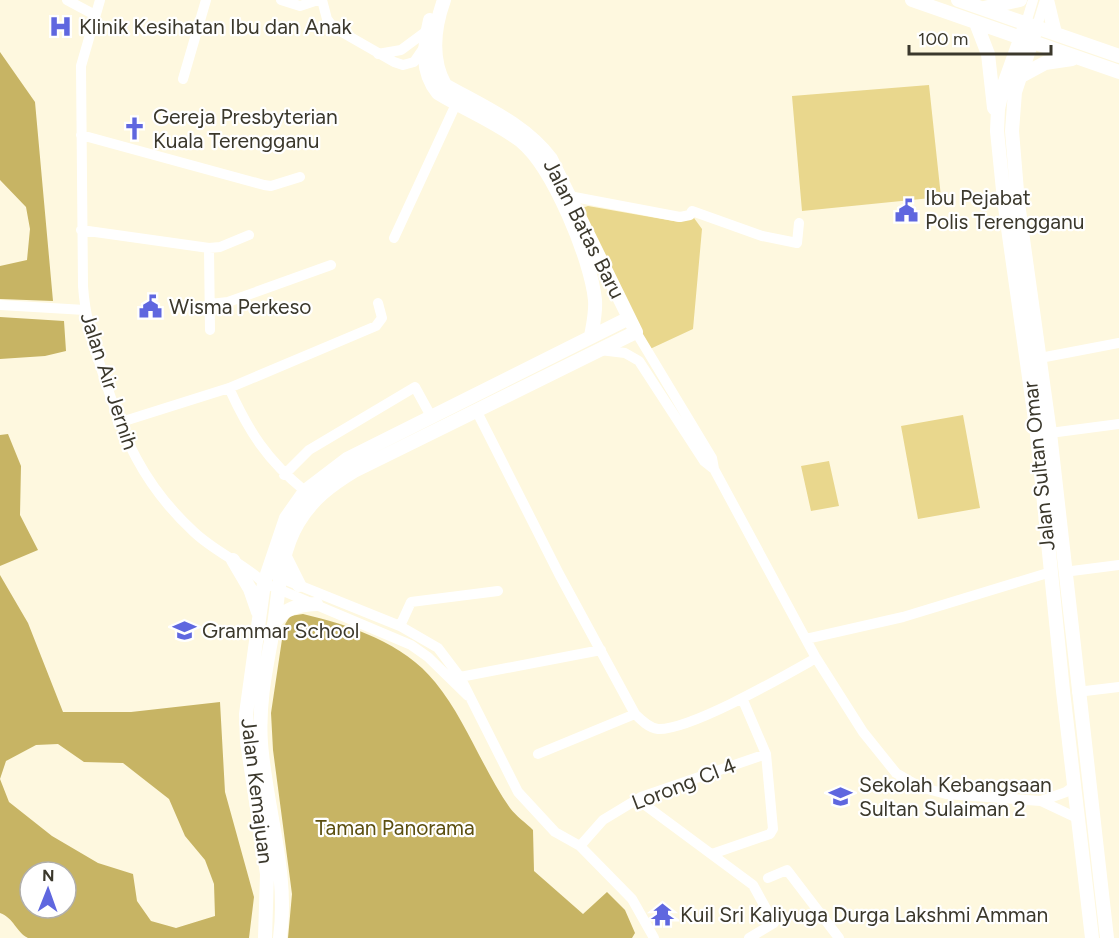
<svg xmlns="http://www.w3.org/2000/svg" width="1119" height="938" viewBox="0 0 1119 938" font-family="Figtree,sans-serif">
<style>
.green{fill:#e9d78d}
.forest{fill:#c7b464;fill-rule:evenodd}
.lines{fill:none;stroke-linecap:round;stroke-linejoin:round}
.minor{stroke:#fff;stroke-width:10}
.major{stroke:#fff;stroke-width:14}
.labels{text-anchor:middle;stroke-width:4.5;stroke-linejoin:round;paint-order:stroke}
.poi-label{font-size:21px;fill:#3b382c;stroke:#fff;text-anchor:start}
.street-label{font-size:21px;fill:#3b382c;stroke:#fff}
.park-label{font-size:21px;fill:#5c4f10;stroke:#fff}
</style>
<rect width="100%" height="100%" fill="#fef8df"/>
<path class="green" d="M929 85 941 197 802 211 792 96Z
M588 206 679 222 694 218 702 229 693 329 650 349 579 209Z
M963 415 980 508 918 519 901 426Z
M829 461 839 506 811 511 801 466Z"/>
<path class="forest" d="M0 52 35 102 53 301 0 299V266L27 260 30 229 26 207 0 180Z
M0 317 64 321 66 351 45 356 0 359Z
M8 434 21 466 20 515 38 550 0 566V435Z
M0 575 28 623 63 712H131L220 702 225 792 254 897 249 938H28C16 932 14 918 0 913ZM58 744 84 762 123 763 169 799 185 836 205 860 214 884 215 916 176 928 151 921 137 901 133 874 98 863 52 836 9 802 0 779 6 761 36 745ZM30 872H66V908H30Z
M303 614C350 625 404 643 435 682 466 720 482 768 510 808 516 816 526 823 533 830L534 871 583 914 607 892 625 910 635 933 632 938H288L292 894 273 750 271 713 284 626 290 616Z"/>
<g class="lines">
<path class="minor" d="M67 0 95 15
M100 0 81 66 83 286C85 316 93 343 102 371 123 437 142 484 194 532 215 552 243 563 264 583L411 645 428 657 468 696
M281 0 300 6 318 0
M322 0 327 19 333 27 394 62 403 65 414 62 425 46
M1026 23 1033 0
M1037 26 1045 0
M378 54 401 50 428 30
M183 79 206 0
M81 135 264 185 271 186 300 177
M569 196 680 217 690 215 692 211 762 236 797 243 799 223
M81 230 209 248 220 247 249 235
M394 238 456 104
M209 248 210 330
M210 304 228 302 331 265
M0 305 85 310
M636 332 712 458 714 469 816 658 863 732 896 773 920 787 946 794 1041 801 1077 818
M600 350 625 353 639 361 704 461 714 469
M1040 358 1119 343
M229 388C249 432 267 460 305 491
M476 410 559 574 635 714 538 754
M118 423 229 388 376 326 382 318 378 303
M1050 433 1119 424
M284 475 309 450 415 387 432 418
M1064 572 1119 565
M276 576 400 626 438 648 460 677 518 792 555 832 580 846 632 899 654 938
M400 626 411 602 498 591
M806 639 903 617 1051 572
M460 677 601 650
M1077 692 1119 687
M635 714C641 720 649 728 658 729 691 730 784 676 816 658
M641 797 645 805 753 885 774 923 749 938
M1041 801 1066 792 1074 786
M580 846 603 820 641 797 766 754
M712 854 770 834 773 829 766 754 742 698
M768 878 787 870 839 938"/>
<path class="major" d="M912 0 1119 72
M958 0 1119 56
M1047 0 1055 33
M984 8 1020 0
M430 20C424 47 420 71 438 93 464 109 496 122 521 141 553 167 591 259 595 300 596 313 593 325 591 336
M976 23 988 54 994 108
M1026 23 1003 87 998 109 997 131 1004 200 1037 434 1063 691 1092 938
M1037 26 1015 92 1012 131 1018 203 1050 433 1107 938
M1021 76 1045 63 1072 59
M285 557 299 585
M233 560 250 589 258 612
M274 624C284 608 298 605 316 604
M265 938 267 874 247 742 246 714 264 583 286 518 305 491 347 459 629 318
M280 938C289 872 266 809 261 743 258 702 267 664 274 625 279 591 280 553 298 523 312 499 331 485 354 471L636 332 551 159C525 124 482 106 445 85 430 58 434 28 444 0"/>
</g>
<defs>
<symbol id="hospital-bare" viewBox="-9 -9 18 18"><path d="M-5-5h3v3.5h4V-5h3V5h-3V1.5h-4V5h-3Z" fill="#5f67df" stroke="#fff" stroke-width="2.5" paint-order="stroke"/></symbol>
<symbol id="church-bare" viewBox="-9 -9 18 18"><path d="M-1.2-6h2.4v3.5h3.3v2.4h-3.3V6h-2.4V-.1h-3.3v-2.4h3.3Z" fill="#5f67df" stroke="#fff" stroke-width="2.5" paint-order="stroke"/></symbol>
<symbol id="civic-bare" viewBox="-9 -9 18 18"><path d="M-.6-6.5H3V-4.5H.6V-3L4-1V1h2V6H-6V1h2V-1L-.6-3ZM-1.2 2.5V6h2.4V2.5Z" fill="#5f67df" stroke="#fff" stroke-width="2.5" paint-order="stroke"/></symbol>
<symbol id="school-bare" viewBox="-9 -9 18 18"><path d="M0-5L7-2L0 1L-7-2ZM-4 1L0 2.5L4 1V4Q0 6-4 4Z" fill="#5f67df" stroke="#fff" stroke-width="2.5" paint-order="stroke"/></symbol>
<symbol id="temple-bare" viewBox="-9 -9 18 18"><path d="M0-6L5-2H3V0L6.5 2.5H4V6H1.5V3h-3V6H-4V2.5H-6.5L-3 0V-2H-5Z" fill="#5f67df" stroke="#fff" stroke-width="2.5" paint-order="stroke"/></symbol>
</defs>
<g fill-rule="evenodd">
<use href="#hospital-bare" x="44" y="10" width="33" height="33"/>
<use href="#church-bare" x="118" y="112" width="33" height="33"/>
<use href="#civic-bare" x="890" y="194" width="33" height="33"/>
<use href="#civic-bare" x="134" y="290" width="33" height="33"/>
<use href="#school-bare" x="168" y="614" width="33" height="33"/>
<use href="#school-bare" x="824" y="780" width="33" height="33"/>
<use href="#temple-bare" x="646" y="898" width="33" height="33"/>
</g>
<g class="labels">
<g class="poi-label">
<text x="79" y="34">Klinik Kesihatan Ibu dan Anak</text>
<text x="153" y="124">Gereja Presbyterian<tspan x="153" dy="24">Kuala Terengganu</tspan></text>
<text x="925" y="205">Ibu Pejabat<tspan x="925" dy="24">Polis Terengganu</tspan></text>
<text x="169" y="314">Wisma Perkeso</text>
<text x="202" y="638">Grammar School</text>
<text x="859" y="792">Sekolah Kebangsaan<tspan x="859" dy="24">Sultan Sulaiman 2</tspan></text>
<text x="680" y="922">Kuil Sri Kaliyuga Durga Lakshmi Amman</text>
</g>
<g class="street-label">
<text transform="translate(584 229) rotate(63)" y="7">Jalan Batas Baru</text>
<text transform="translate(109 381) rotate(72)" y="7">Jalan Air Jernih</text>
<text transform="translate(1039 466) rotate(-96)" y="7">Jalan Sultan Omar</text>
<text transform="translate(684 784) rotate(-21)" y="7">Lorong Cl 4</text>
<text transform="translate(257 791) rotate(83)" y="7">Jalan Kemajuan</text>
</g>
<g class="park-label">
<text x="395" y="835">Taman Panorama</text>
</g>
</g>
<g transform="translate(48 890) rotate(1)"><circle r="28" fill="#ffffff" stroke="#b1afab" stroke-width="1.5"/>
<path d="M0-4.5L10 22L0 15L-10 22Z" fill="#5f67df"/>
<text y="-9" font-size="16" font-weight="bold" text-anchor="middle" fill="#3b382c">N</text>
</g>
<path d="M909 45v9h142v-9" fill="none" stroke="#3b382c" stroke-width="3"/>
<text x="918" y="45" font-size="18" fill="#3b382c" stroke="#ffffff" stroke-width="4.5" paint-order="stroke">100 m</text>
</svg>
